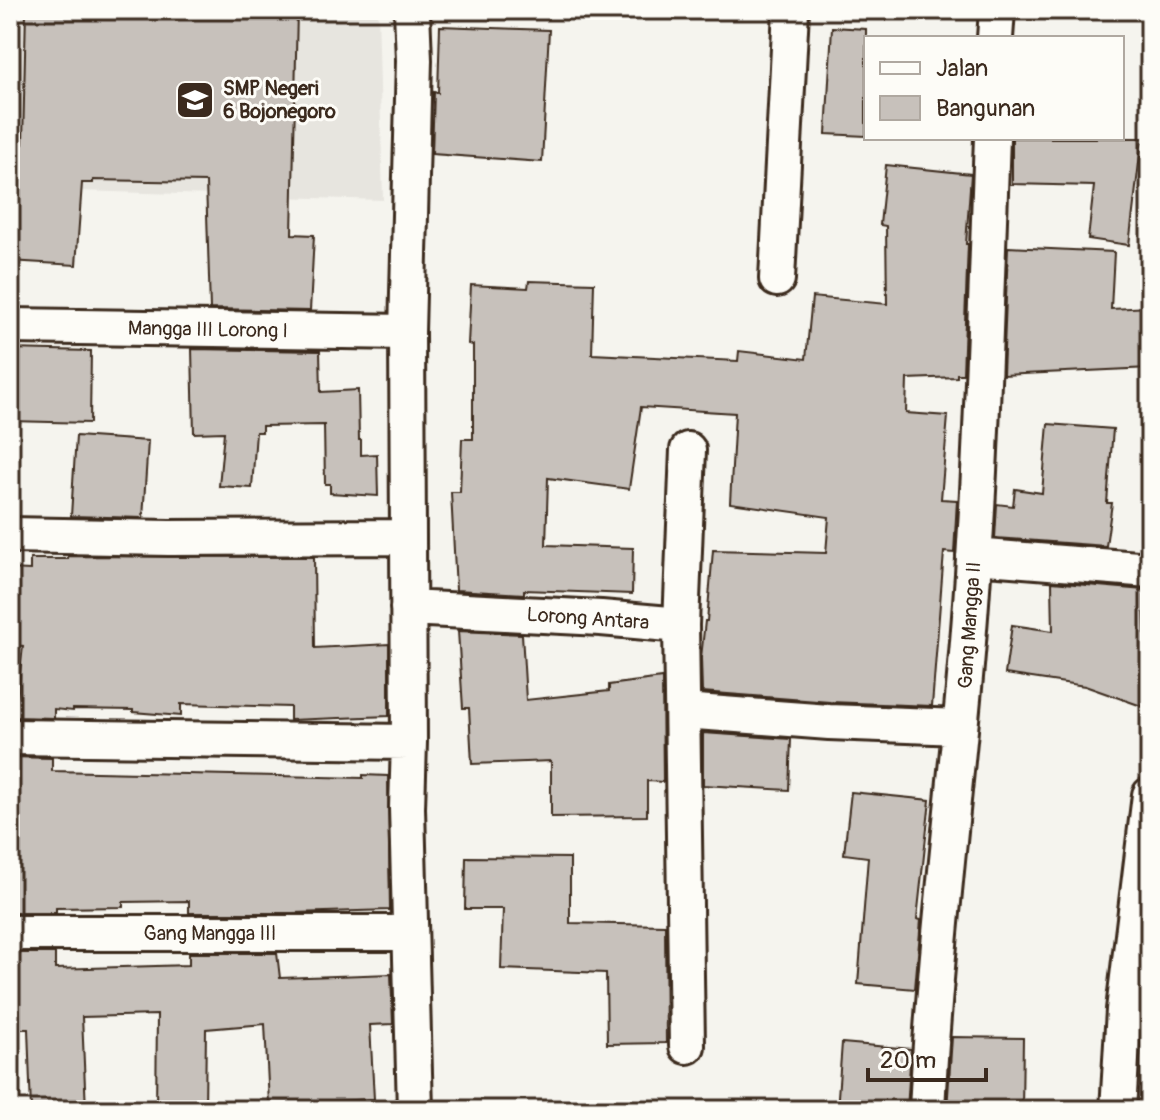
<svg xmlns="http://www.w3.org/2000/svg" width="1160" height="1120" viewBox="0 0 1160 1120" font-family="Pangolin,sans-serif">
<style>
.built{fill:#e7e5df}
.building{fill:#c7c1bb;stroke:#3b2a1e;stroke-width:2}
.lines{fill:none;stroke-linecap:round;stroke-linejoin:round}
.street-casing{stroke:#3b2a1e;stroke-width:40}
.street{stroke:#fdfcf7;stroke-width:34}
.labels{text-anchor:middle;stroke-width:6;stroke-linejoin:round;paint-order:stroke}
.poi-label{font-size:20px;font-weight:bold;fill:#3b2a1e;stroke:#fdfcf7;text-anchor:start}
.street-label{font-size:20px;fill:#3b2a1e;stroke:#fdfcf7}
</style>
<rect width="100%" height="100%" fill="#f5f4ee"/>
<filter id="ink" filterUnits="userSpaceOnUse"><feTurbulence type="fractalNoise" baseFrequency=".0125" numOctaves="2"/><feDisplacementMap in="SourceGraphic" scale="16" xChannelSelector="R" yChannelSelector="G"/><feConvolveMatrix kernelMatrix="1 2 1 2 8 2 1 2 1" color-interpolation-filters="sRGB"/></filter>
<g filter="url(#ink)">
<path class="built" d="M10 10H378L383 200 10 189Z"/>
<path class="building" d="M26 10H297L292 234 314 235 310 311 210 309 206 182 93 180V183H82L76 265 10 261V144H23Z
M440 26 549 30 542 162 432 154 434 92 438 93Z
M832 27 866 29V136L826 134Z
M1012 138H1142L1129 245 1088 239 1094 186 1012 184Z
M886 165 971 174 966 244H968L963 374H957V377L907 379 906 413 948 416 941 499 957 500 954 553 944 552 932 706 830 702 702 692 701 658 705 621H707L713 550 826 553 829 517 730 503 735 413 641 407 629 489 548 478 546 545 633 548 632 594 524 590V594L456 590 451 492H460L462 439H473V345L468 344 471 285 528 288 529 281 594 283 592 354 738 361 739 351 806 359 812 297 887 304 886 226 880 225Z
M1008 247 1114 252 1111 309 1150 307V368L1003 375Z
M10 349 91 351 90 423 10 421Z
M192 349 320 351 321 392 358 390 359 440H361V455L377 454 378 496 330 493V484H325L324 425 262 426V432H256L252 488 219 486 224 432 194 433Z
M1048 424 1113 429 1107 503H1112L1106 546 995 538 997 504 1013 506 1015 489 1042 493Z
M76 436 148 441 143 518 71 516Z
M68 556 314 557 315 648 389 644V716L290 720V707L181 704V716L133 712V710L73 709V711L54 709V718L15 717 23 646 10 645V569L30 570V559H68Z
M1052 582 1144 590 1145 636 1150 638V709L1085 686 1005 674 1012 625 1053 631Z
M458 631 522 634 526 700 609 691V685L662 678 663 782 647 781V816L551 817V761L472 764 469 708H463Z
M703 733 791 739 789 790 703 785Z
M10 757 52 758V771L363 778V775L388 776 390 910 293 913H189V901L123 902V907L56 908V913H10Z
M851 792 930 800 917 919 921 920 915 989 858 984 868 857 844 854Z
M466 857 570 858V923L665 925 666 1043 607 1044 606 973 501 969 503 909H465Z
M10 953H55V969L189 965V953H277L280 978 391 974 393 1024 370 1025 374 1099 269 1104 265 1024 206 1029 205 1110H156L157 1015 82 1017 86 1110H31L28 1029H10Z
M952 1037 1023 1038 1022 1110H947Z
M842 1043 911 1049 907 1110H837Z"/>
<g class="lines">
<defs>
<path id="street" d="M412 10 414 60 407 332 409 742 407 808 415 1110
M995 38 997 10
M777 279 791 10
M10 326 407 332
M10 535 169 538 407 537
M974 556 1150 570
M408 608 601 618 681 625
M683 711 829 722 960 727
M10 737 409 742
M10 933H410
M687 1046 681 625 688 450
M927 1110C934 969 951 829 964 688 981 505 985 321 992 138
M1118 1110 1124 1010 1150 795"/>
</defs>
<use href="#street" class="street-casing"/>
<use href="#street" class="street"/>
</g>
</g>
<defs>
<symbol id="school-square" viewBox="-11 -11 22 22"><rect x="-9" y="-9" width="18" height="18" rx="4" fill="#3b2a1e" stroke="#fdfcf7"/><path d="M0-5L7-2L0 1L-7-2ZM-4 1L0 2.5L4 1V4Q0 6-4 4Z" fill="#fff"/></symbol>
</defs>
<g fill-rule="evenodd">
<use href="#school-square" x="173" y="78" width="44" height="44"/>
</g>
<g class="labels">
<g class="poi-label">
<text x="223" y="95">SMP Negeri<tspan x="223" dy="23">6 Bojonegoro</tspan></text>
</g>
<g class="street-label">
<text transform="translate(208 329) rotate(1)" y="7">Mangga III Lorong I</text>
<text transform="translate(588 618) rotate(4)" y="7">Lorong Antara</text>
<text transform="translate(969 625) rotate(-86)" y="7">Gang Mangga II</text>
<text x="210" y="940">Gang Mangga III</text>
</g>
</g>
<rect width="1160" height="1120" fill="none" stroke="#fdfcf7" stroke-width="40"/>
<rect x="20" y="20" width="1120" height="1080" fill="none" stroke="#3b2a1e" stroke-width="3" filter="url(#ink)"/>
<rect x="864" y="36" width="260" height="104" fill="#fdfcf7" stroke="#afa8a0" stroke-width="2"/>
<rect x="880" y="62" width="40" height="12" fill="#fdfcf7" stroke="#afa8a0" stroke-width="2"/>
<text x="936" y="76" font-size="24" fill="#3b2a1e">Jalan</text>
<rect x="880" y="96" width="40" height="24" fill="#c7c1bb" stroke="#afa8a0" stroke-width="2"/>
<text x="936" y="116" font-size="24" fill="#3b2a1e">Bangunan</text>
<path d="M868 1068v12h118v-12" fill="none" stroke="#3b2a1e" stroke-width="4"/>
<text x="880" y="1068" font-size="24" fill="#3b2a1e" stroke="#fdfcf7" stroke-width="6" paint-order="stroke">20 m</text>
</svg>
